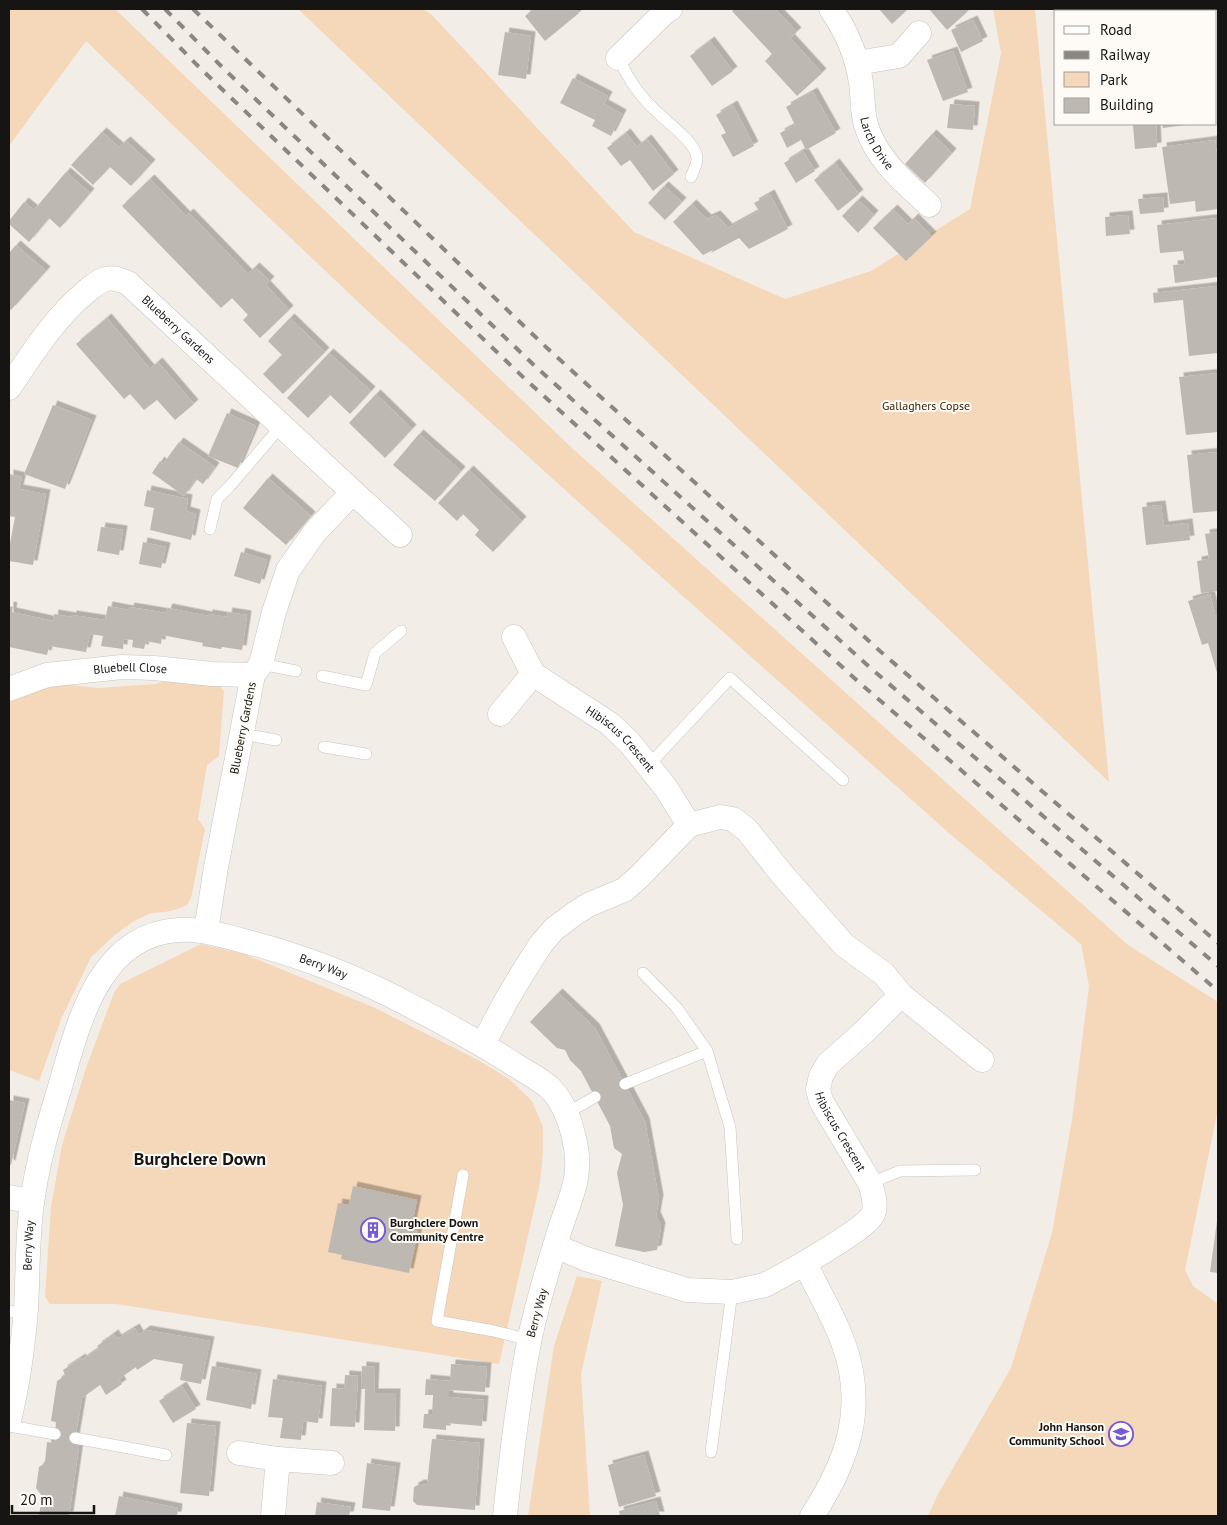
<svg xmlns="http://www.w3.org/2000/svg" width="1227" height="1525" viewBox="0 0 1227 1525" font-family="'PT Sans',sans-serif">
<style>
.green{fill:#f5d7b9}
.building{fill:#beb8b3;filter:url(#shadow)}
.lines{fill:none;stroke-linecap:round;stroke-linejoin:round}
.lane-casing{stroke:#cac4bf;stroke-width:12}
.street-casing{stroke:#cac4bf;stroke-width:25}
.lane{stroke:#fff;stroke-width:11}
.street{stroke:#fff;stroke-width:24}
.rail{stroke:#8a8682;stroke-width:4;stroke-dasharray:9 9;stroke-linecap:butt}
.labels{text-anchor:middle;stroke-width:4;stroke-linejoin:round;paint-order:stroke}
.street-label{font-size:12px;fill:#171513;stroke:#fefbf7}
.park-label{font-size:12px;fill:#3e2404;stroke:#fefbf7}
.poi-label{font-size:12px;font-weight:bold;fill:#171513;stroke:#fefbf7;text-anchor:start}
.district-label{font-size:18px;font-weight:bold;fill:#171513;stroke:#fefbf7}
</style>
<defs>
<filter id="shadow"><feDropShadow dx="4.5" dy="-4.5" stdDeviation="0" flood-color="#0004"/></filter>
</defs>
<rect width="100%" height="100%" fill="#f3ede7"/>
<path class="green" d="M9 9H115L573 449 1128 945 1218 1002V1109L1185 1270 1193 1286 1218 1304V1516H928L937 1496 1011 1368 1052 1233 1072 1120 1089 986 1081 944 950 834 648 565 372 315 242 192 86 41 9 146Z
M298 9H423L432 15 634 232 785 299 871 271 970 209 1001 53 993 9H1035L1109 782Z
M168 680 218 684 224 691 219 756 207 765 198 819 205 829 191 898 187 905 178 909 165 912 151 913 134 921 116 934 91 957 62 1017 39 1081 9 1070V702L26 694 60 684 99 688 155 684Z
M201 944 244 954 373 1007 478 1060 509 1079 532 1101 543 1127V1152L540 1183 499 1364 116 1304H50L45 1297 51 1207 62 1145 86 1068 114 993 120 984Z
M577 1276 602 1281 581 1374 590 1516H528L554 1346Z"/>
<path class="building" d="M533 9H576L579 13 545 41 525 16Z
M735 9H775L797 32 790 38 822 73 797 96 765 61 772 54 732 11Z
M879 9H908L892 24Z
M929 9H965L967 12 947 30Z
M1166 9H1207L1208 11H1166Z
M973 20 983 41 961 52 951 30Z
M505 32 531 36 526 79 498 75Z
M710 41 733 71 712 86 690 56Z
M953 51 968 92 943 101 927 60Z
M573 78 608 96 604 104 622 114 611 136 592 126 595 120 560 103Z
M813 92 836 133 806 150 801 140 787 148 780 133 795 125 786 107Z
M950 104 975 106 973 130 947 128Z
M733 105 754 146 733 157 721 135 726 133 716 115Z
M1156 124 1157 147 1135 149 1133 125Z
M1162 124H1186V125L1163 128Z
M102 132 119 147 126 141 151 164 131 186 110 167 93 185 71 165Z
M626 133 637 147 647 139 674 174 653 191 630 160 621 166 607 148Z
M932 134 952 153 925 183 905 164Z
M1215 140 1218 163V209L1196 212 1195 201 1170 204 1162 147Z
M803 151 815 171 796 183 784 163Z
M835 163 859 194 838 211 814 180Z
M66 172 90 193 60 228 49 218 29 242 9 224V221L24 202 34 210Z
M150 179 186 216 189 213 248 274 255 267 270 281 266 285 289 310 260 338 243 320 248 315 232 298 221 308 122 206Z
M664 186 682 202 665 220 648 203Z
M770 194 788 229 749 249 739 238 711 253 713 250 703 255 673 222 692 204 707 219 716 215 728 228 759 211 754 203Z
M1163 197 1164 212 1140 214 1138 199Z
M858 200 874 215 858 233 842 216Z
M893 209 908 224 914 218 932 236 906 261 873 228Z
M1128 215 1130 234 1106 236 1105 217Z
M1218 218V277L1175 283 1173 265 1185 264 1183 251 1160 253 1157 225Z
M16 245 46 271 11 310 9 308V253Z
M1217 286 1218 296V353L1189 356 1183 300 1154 303 1153 293Z
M107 318 150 369 158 362 194 404 175 420 157 400 144 410 130 394 124 399 76 344Z
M290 318 325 352 283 394 263 374 282 355 268 341Z
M329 353 371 391 350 414 330 395 308 418 287 398Z
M1218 373V432L1186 435 1179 377Z
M376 394 412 429 385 458 349 423Z
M53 405 92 420 65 489 24 474Z
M227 413 256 426 238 468 208 456Z
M419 434 461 471 435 501 393 465Z
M179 442 215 467 203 484 196 479 184 496 152 473 160 461 163 464Z
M1218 452V511L1193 513 1187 455Z
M469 470 522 521 493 552 475 535 479 530 463 514 457 521 438 503Z
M9 474 22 477 19 489 46 494 33 565 9 561V549L15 517 9 516Z
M268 478 311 516 286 545 243 508Z
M147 490 188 499 186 511 196 514 191 540 150 530 154 508 144 506Z
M1161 505 1164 526 1188 523 1190 540 1146 545 1142 507Z
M101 527 123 530 119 555 97 551Z
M1218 532V591L1201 593 1197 561 1209 559 1205 534Z
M143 542 166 547 161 568 139 564Z
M241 552 267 560 260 584 234 576Z
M1210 594 1215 614H1218V676L1208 643 1202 645 1188 601Z
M9 606 13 607 12 612 53 621 54 614 72 617V615L105 620 108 606 129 610 130 607 166 613 168 608 208 616V614L227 617 228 612 247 615 242 650 222 647 221 649 202 646 203 643 162 635 161 644 146 641 144 649 132 647 133 640 124 639 123 649 101 646 103 636 90 634 86 652 49 646 47 655 9 647Z
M558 993 595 1028 645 1122 659 1199 656 1216 661 1227 657 1250 644 1252 615 1246 623 1205 617 1173 622 1154 614 1148 610 1126 581 1071 570 1060 565 1050 557 1048 530 1022Z
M9 1100 25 1103 11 1165 9 1164Z
M353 1186 417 1200 411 1229 418 1231 409 1273 341 1259 342 1255 328 1252 338 1203 349 1205Z
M1217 1221H1218V1273L1210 1272Z
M135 1328 139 1335 146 1330 210 1341 201 1384 180 1380 183 1364 154 1359 137 1370 136 1367 119 1379 122 1384 106 1395 100 1385 82 1398 74 1445 79 1446 69 1516H39L42 1496 36 1488 39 1467 45 1463 47 1442 54 1443 56 1422 51 1421 57 1381 65 1376 63 1370 81 1358 82 1360 99 1348 97 1346 114 1334 117 1339Z
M451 1364 487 1367 485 1392 449 1390V1397L484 1400 482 1426 446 1423V1430L423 1428 424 1414H432L433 1395H425L426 1379 450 1381Z
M212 1366 257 1374 251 1409 206 1400Z
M362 1366 375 1367 374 1393H396L395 1431 364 1430 365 1389H361Z
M345 1375 358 1376 355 1427 330 1426 332 1388 344 1389Z
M273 1379 322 1386 318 1423 303 1421 301 1440 280 1438 283 1418 268 1417Z
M182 1386 196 1409 173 1423 159 1401Z
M187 1423 216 1426 209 1496 180 1493Z
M432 1439 480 1443 475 1510 417 1505 413 1501 414 1487 420 1484 427 1485Z
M644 1455 656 1496 619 1507 608 1465Z
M367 1463 396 1467 390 1511 362 1508Z
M119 1496 178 1508 177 1516H115Z
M656 1501 660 1516H620L619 1511Z
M317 1502 351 1507 349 1516H315Z"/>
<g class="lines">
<defs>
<path id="lane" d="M618 58C629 79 639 96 657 112 668 123 688 137 695 151 700 160 694 169 691 177
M210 529 217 499 230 486 282 425
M261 664 296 671
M322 676 366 685 375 653 401 631
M242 734 276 740
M324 747 366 754
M647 767 730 678 843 780
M707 1051 730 1127 737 1239
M625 1084 707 1051 677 1008 643 973
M567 1113 595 1097
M463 1175 437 1321 494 1331 530 1340
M870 1183 900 1171 975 1170
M9 1311 25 1313
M9 1426 55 1434
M75 1438 166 1455
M711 1452 732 1292"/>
<g id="street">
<path id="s1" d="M831 9C847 32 857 55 861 83 863 96 862 112 866 125 876 159 904 182 929 205"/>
<path d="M618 58 665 12 670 9"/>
<path d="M857 63 899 56 919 33"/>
<path id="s2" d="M9 388C32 354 54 318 87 291 92 287 99 280 106 279 114 277 121 280 128 283L353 492 315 532 288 570 274 612 261 664 253 675 216 867 206 931"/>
<path d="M353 492 400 535"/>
<path id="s3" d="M514 637 533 674 610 724 629 742 666 788 689 825 720 817 733 819 747 830 781 873 844 945 884 974 901 995 863 1033 828 1064 821 1076 818 1089 821 1101 870 1183C873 1193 877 1205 873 1214 866 1228 820 1253 805 1263"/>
<path id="s4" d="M9 689 47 675 122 667 154 668 212 674 253 675"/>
<path d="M500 714 533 674"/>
<path d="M901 995 982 1060"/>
<path d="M483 1044 507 999 522 974 541 944 554 929 574 914 588 905 624 890 639 877 689 825"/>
<path d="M9 1197 32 1202"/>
<path d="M555 1246 586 1259 687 1290 732 1292 765 1285 805 1263C817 1289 833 1315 843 1342 867 1407 848 1461 812 1516"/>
<path id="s5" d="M9 1420C18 1384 23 1346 26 1309 28 1274 27 1238 32 1203 37 1164 48 1126 60 1087 78 1025 98 935 178 930 199 928 220 935 240 940 292 953 344 972 392 996 434 1018 475 1039 515 1065 526 1072 540 1079 550 1088 563 1101 570 1120 574 1138 583 1175 572 1193 561 1226 549 1264 537 1303 529 1342 518 1399 511 1458 505 1516"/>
<path d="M239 1453 278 1459"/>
<path d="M273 1516 278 1459 332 1463"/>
</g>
</defs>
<use href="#lane" class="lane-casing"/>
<use href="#street" class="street-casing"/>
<use href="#lane" class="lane"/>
<use href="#street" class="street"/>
<path class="rail" d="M142 9 202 70 524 378 862 685 1218 991
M165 9 224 69 536 367 874 671 1218 966
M193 9 547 348 881 652 1218 943"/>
</g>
<defs>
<symbol id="building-ring" viewBox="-11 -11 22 22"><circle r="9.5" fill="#fefbf7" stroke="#765ad4" stroke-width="1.5"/><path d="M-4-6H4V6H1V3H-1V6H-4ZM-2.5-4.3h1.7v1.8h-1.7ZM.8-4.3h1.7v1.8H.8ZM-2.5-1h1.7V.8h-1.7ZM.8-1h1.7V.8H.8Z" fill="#765ad4"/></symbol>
<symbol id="school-ring" viewBox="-11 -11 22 22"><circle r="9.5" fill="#fefbf7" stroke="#765ad4" stroke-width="1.5"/><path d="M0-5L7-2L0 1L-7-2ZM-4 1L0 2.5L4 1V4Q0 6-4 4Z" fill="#765ad4"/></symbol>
</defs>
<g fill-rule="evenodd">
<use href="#building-ring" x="359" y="1216" width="28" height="28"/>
<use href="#school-ring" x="1107" y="1420" width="28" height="28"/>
</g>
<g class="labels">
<g class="street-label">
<text dy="4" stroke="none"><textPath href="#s1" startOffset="144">Larch Drive</textPath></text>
<text dy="4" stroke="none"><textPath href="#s2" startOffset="239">Blueberry Gardens</textPath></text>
<text dy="4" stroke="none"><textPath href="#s4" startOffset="124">Bluebell Close</textPath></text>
<text transform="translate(243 728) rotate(-79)" y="4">Blueberry Gardens</text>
<text dy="4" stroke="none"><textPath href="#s3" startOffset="151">Hibiscus Crescent</textPath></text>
<text dy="4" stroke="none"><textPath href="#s5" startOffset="700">Berry Way</textPath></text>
<text dy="4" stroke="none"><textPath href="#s3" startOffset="728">Hibiscus Crescent</textPath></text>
<text dy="4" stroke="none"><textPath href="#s5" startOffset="176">Berry Way</textPath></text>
<text transform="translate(537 1313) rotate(-75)" y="4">Berry Way</text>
</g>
<g class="park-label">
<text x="926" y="410">Gallaghers Copse</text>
</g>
<g class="poi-label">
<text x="390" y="1227">Burghclere Down<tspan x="390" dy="14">Community Centre</tspan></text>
<text x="1104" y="1431" text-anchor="end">John Hanson<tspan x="1104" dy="14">Community School</tspan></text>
</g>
<g class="district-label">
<text x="200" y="1165">Burghclere Down</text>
</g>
</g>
<rect width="1227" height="1525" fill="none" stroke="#171513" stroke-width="20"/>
<rect x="1054" y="10" width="162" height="115" fill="#fefbf7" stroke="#a29f9c"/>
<rect x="1064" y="26" width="25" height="8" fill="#ffffff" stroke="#a29f9c"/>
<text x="1100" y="35" font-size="15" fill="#171513">Road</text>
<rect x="1064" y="51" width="25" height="8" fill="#8a8682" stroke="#a29f9c"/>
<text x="1100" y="60" font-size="15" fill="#171513">Railway</text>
<rect x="1064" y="72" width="25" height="15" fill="#f5d7b9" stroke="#a29f9c"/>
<text x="1100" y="85" font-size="15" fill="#171513">Park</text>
<rect x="1064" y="98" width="25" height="15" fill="#beb8b3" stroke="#a29f9c"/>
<text x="1100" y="110" font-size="15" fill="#171513">Building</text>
<path d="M12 1505v8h82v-8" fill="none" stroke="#171513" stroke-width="2.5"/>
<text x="20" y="1505" font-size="15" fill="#171513" stroke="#fefbf7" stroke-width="4" paint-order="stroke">20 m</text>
</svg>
